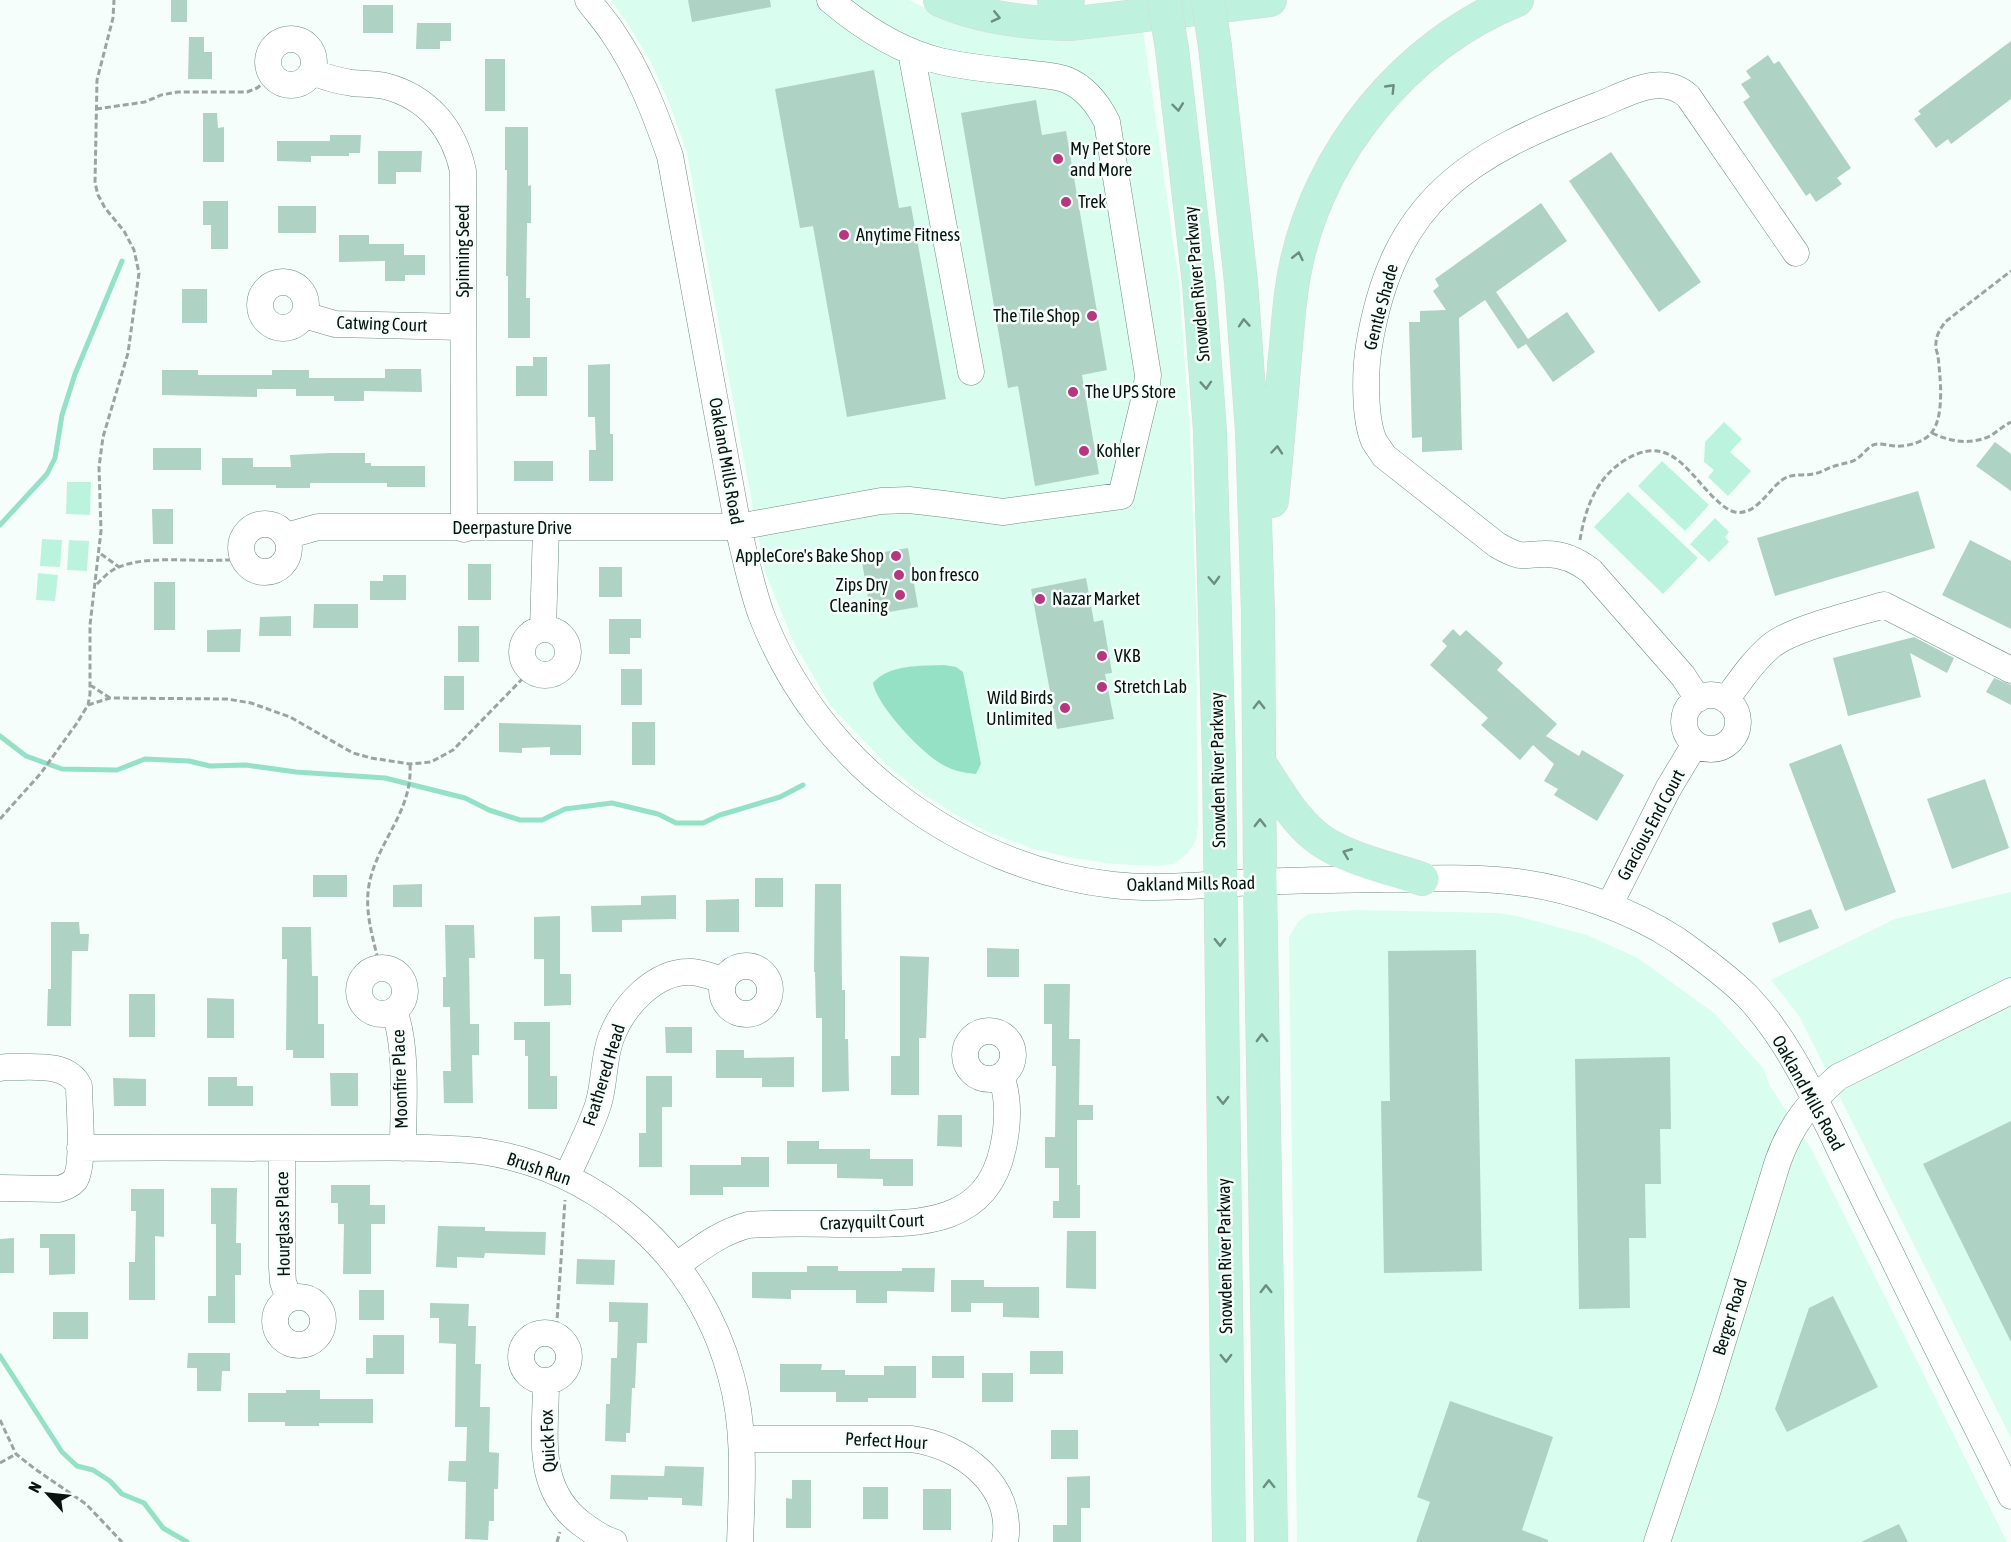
<svg xmlns="http://www.w3.org/2000/svg" width="2011" height="1542" viewBox="0 0 2011 1542" font-family="'Asap Condensed',sans-serif">
<style>
.built{fill:#d9fdef}
.green{fill:#bcf3de}
.water{fill:#94e1c5}
.lines{fill:none;stroke-linecap:round;stroke-linejoin:round}
.stream{stroke:#94e1c5;stroke-width:5}
.building{fill:#aed2c3}
.minor-casing{stroke:#6c8e81;stroke-width:27}
.major-casing{stroke:#d7d9d8;stroke-width:34}
.path{stroke:#9aa4a0;stroke-width:3;stroke-dasharray:6 3;stroke-linecap:butt}
.minor{stroke:#fff;stroke-width:26}
.major{stroke:#bff1df;stroke-width:33}
.major-bridge-casing{stroke:#d7d9d8;stroke-width:34;stroke-linecap:butt}
.major-bridge{stroke:#bff1df;stroke-width:33}
.oneway{stroke:#6c8d81}
.poi-dot{fill:#b73680;stroke:#f6fefb;stroke-width:2}
.labels{text-anchor:middle;stroke-width:5;stroke-linejoin:round;paint-order:stroke}
.poi-label{font-size:18px;fill:#06130e;stroke:#f6fefb;text-anchor:start}
.street-label{font-size:18px;fill:#06130e;stroke:#f6fefb}
</style>
<rect width="100%" height="100%" fill="#f6fefb"/>
<path class="built" d="M611 0H909L940 16 1001 34 1036 39 1068 40 1143 30 1179 282 1190 433 1196 606 1198 826 1196 840 1188 853 1174 864 1158 866 1115 864 1073 858 1034 849 988 832 951 812 912 786 886 764 831 706 794 643 765 572 687 153 670 105 651 62 628 24Z
M2011 892V1438L1799 1016 1771 980 1895 919Z
M1356 910 1497 913 1517 916 1587 935 1638 958 1714 1013 1763 1068 1770 1086 1812 1150 2007 1542H1297L1289 937 1298 922 1308 914Z"/>
<path class="green" d="M1724 422 1742 439 1730 452 1751 471 1728 496 1708 477 1714 470 1704 462 1705 442Z
M1662 461 1709 505 1685 531 1638 486Z
M67 482H91L90 515 66 514Z
M1628 492 1698 558 1663 594 1594 527Z
M1715 518 1729 532 1725 537 1729 542 1709 562 1690 544Z
M42 539 62 540 60 567 40 566Z
M69 540 89 541 87 571 67 570Z
M38 573 58 575 55 601 36 600Z"/>
<path class="water" d="M944 665 956 667 963 672 981 764 976 774C964 773 955 771 945 766 923 755 877 706 873 683 889 664 922 666 944 665Z"/>
<g class="lines">
<path class="stream" d="M0 525 47 474 55 458 62 415 75 374 122 261
M0 736 26 756 62 769 117 770 145 759 189 761 210 766 246 765 296 772 385 778 465 798 489 810 520 820H542L565 809 612 803 658 814 676 823H703L720 815 780 797 803 785
M0 1356 62 1452 77 1466 93 1470 110 1481 122 1494 144 1503 163 1528 187 1542"/>
</g>
<path class="building" d="M171 0H187V22H171Z
M688 0H770L771 7 692 22Z
M363 5H393V33H363Z
M417 23H451V41H440V49H416Z
M189 37H204V52H212V79H188Z
M2011 41V99L1951 144 1948 139 1936 148 1914 119 1921 114 1918 111Z
M1768 55 1774 64 1779 61 1851 168 1837 178 1842 184 1816 202 1810 193 1806 196 1743 102 1750 97 1741 84 1751 78 1746 71Z
M485 59H505V111H485Z
M874 70 899 208 911 206 946 399 847 417 813 226 800 228 775 89Z
M1036 100 1042 135 1066 131 1107 370 1082 375 1099 474 1035 486 1018 386 1008 388 961 113Z
M203 113H217L218 128 224 127V162H203Z
M505 127H528V186L531 185V223H527L526 298H530V338H508V276H506L507 170H505Z
M330 135H361L360 153H349V156H311V162L277 161V141H330Z
M378 151H422L421 172H396V184H378Z
M1611 152 1701 282 1659 312 1569 181Z
M203 201H228V249H211V225H203Z
M1541 203 1567 241 1496 292 1528 339 1567 312 1595 352 1553 382 1526 344 1518 349 1485 300 1459 318 1462 450 1422 452V437L1412 438 1409 322H1420V311L1446 310 1433 291 1439 286 1435 279Z
M278 206H316V233H278Z
M339 235H369V244H404V255H425V275H405V281H385V261L339 262Z
M182 289H207V323H182Z
M533 357H547V396H516V366H533Z
M610 364V434H613V481H589V450H596L595 417H588V365Z
M385 369H421L422 392 364 391V401H334V396H296V389H257V397L162 395V370H198V375H272V370H309V378H385Z
M1995 442 2011 454V491L1976 466Z
M153 448H201V470H153Z
M330 453H365V463H371V466H425V487H387V483H310V488H276V485H222V458H253V467H291L290 455Z
M514 461H553V481H514Z
M1918 491 1935 548 1775 596 1757 538Z
M152 509H173V544H153Z
M1970 540 2011 561V629L1942 595Z
M908 548 918 607 871 615 861 556Z
M468 564H491V600H468Z
M599 567H622V597H599Z
M383 575H406V600H370V581H383Z
M1086 578 1094 622 1103 620 1112 673 1105 674 1114 719 1057 729 1031 589Z
M154 582H175V630H154Z
M314 604H358V628H313Z
M291 616V636H259L260 617Z
M609 619H641V638H630V654H609Z
M458 626H479V662H458Z
M241 629 240 652H207V630Z
M1453 629 1460 636 1466 630 1503 663 1497 670 1557 724 1546 736 1579 756 1582 750 1624 775 1597 821 1554 795 1558 789 1544 781 1554 764 1533 745 1520 760 1481 725 1488 718 1430 665 1447 646 1442 641Z
M1914 637 1954 658 1947 673 1910 653 1921 697 1848 716 1833 658Z
M621 669H642V705H621Z
M444 676H464V710H444Z
M1994 678 2011 685V705L1986 692Z
M632 722H655V765H632Z
M499 723 581 725V755H550V747L522 748V753L499 752Z
M1841 744 1896 892 1845 911 1789 764Z
M1985 779 2009 848 1952 869 1927 799Z
M313 875H347V897H313Z
M755 878H783V907H755Z
M422 884V907H393V885Z
M815 884H841L842 990H845V1039H848L849 1091 822 1092V1018H816L815 972H814Z
M676 895V919L622 920V932H592L591 906 641 905V896Z
M739 899V932H706V900Z
M1811 909 1819 928 1779 943 1772 923Z
M560 916V974H571V1005L544 1006V959H534V917Z
M51 922H79L80 934H89L88 951H72L71 1026H47L48 989H51Z
M445 925H474L475 958H469L470 1024H479V1055H472L473 1103H444L443 1071H451L450 1007H443V977H446Z
M282 927H311L312 976H318V1024H324V1058H293V1050H286L287 959H282Z
M987 948 1019 949V977H987Z
M1476 950 1482 1271 1384 1273 1381 1101H1390L1388 951Z
M900 956 929 957 926 1038H919V1095H891V1056H900Z
M1044 984H1070L1069 1039H1080L1079 1105H1093V1120H1077V1185H1080V1218H1053V1201H1059V1168H1045V1137H1055L1056 1066H1052V1024H1044Z
M129 994H155V1037H129Z
M207 998 234 999V1038H207Z
M514 1022H550V1076H557V1109H528V1056H525V1040H514Z
M665 1027H692V1053H666Z
M716 1050H744V1058L794 1057V1087H762V1078H716Z
M1670 1057 1671 1129H1660L1661 1184H1645L1646 1238H1629L1630 1308 1579 1309 1575 1059Z
M330 1073H358V1106H331Z
M646 1076H672V1107H662V1167H639V1133H646Z
M208 1077H237V1086H253V1106H208Z
M113 1078 146 1079V1106H114Z
M938 1115H962V1147L937 1146Z
M2011 1121V1342L1923 1164Z
M787 1141H819V1149H870V1159H913V1186H883V1179L837 1178V1164H787Z
M741 1157H769V1187H723V1195H690V1165H741Z
M331 1185H370V1205H385V1224H371V1274H343L344 1224H338V1203H331Z
M211 1188H237L236 1243H241V1275H235V1323H208V1296H216V1224H211Z
M131 1189H164V1237L155 1236V1300H129V1262H135L136 1211H131Z
M438 1226 485 1227V1231L546 1232 545 1255 485 1253 484 1258 457 1257V1268L436 1267Z
M1067 1231H1096V1289L1066 1288Z
M40 1234H75V1274L49 1275V1248H40Z
M14 1238V1273H0V1239Z
M577 1259 615 1260 614 1285 576 1284Z
M807 1266H838V1271H902V1268H935L934 1292 887 1291V1303H856V1290H791V1299L752 1298V1272H807Z
M951 1280H984V1287H1039V1318L1003 1317V1303H971V1312H951Z
M359 1290H384V1320H359Z
M1833 1296 1878 1387 1787 1432 1775 1409 1809 1308Z
M609 1302 648 1303 647 1343H637L635 1388H632L630 1433H626V1442L605 1441 606 1404H610L611 1358H617L618 1322H609Z
M430 1303 469 1304 468 1326H476L475 1364H481L480 1407H490L489 1452 499 1453 498 1489H494V1521H489L488 1540 465 1539 466 1482 448 1481 449 1461H466L467 1427H455L456 1344 439 1343V1318H430Z
M53 1312H88V1339H53Z
M373 1335H404V1374H366V1358H373Z
M1030 1351H1063V1374H1030Z
M188 1353H230V1371H222L221 1391H197V1368H187Z
M932 1356H964V1378H932Z
M780 1364H822L821 1370H845V1375H884V1366H916V1398H868V1402H836V1392H780Z
M982 1373H1013V1402H982Z
M286 1390H320V1399H373V1423H319V1426H285V1422H248V1393H286Z
M1450 1401 1553 1437 1522 1530 1548 1540V1542H1416L1430 1502 1417 1497Z
M1051 1430H1078V1459H1051Z
M665 1466 704 1467 702 1506 682 1505V1498L648 1497V1500L610 1499 611 1475 664 1476Z
M1090 1476V1508H1081V1542H1053V1525H1067V1477Z
M792 1480H811V1528H786V1498L792 1499Z
M863 1487H888V1519H863Z
M923 1489H951V1530H923Z
M1899 1524 1908 1542H1861Z"/>
<g class="lines">
<defs>
<path id="minor" d="M588 0C596 11 606 22 613 33 639 71 655 113 670 156L738 527C745 556 751 586 761 614 789 687 838 752 900 798 962 845 1035 876 1113 885 1161 890 1209 884 1257 882 1299 880 1341 880 1383 879 1427 879 1473 876 1517 882 1572 889 1631 910 1677 940 1701 957 1726 975 1747 996 1784 1035 1808 1085 1832 1133 1851 1174 1871 1214 1891 1254 1930 1335 1971 1415 2011 1496
M268 62a23 23 0 1 1 46 0a23 23 0 1 1-46 0Z
M911 52 971 372
M312 72C325 77 338 81 352 83 363 84 375 84 385 86 428 97 454 129 463 171L464 529
M260 305a23 23 0 1 1 46 0a23 23 0 1 1-46 0Z
M304 315 335 324 462 327
M241 548a24 24 0 1 1 48 0a24 24 0 1 1-48 0Z
M286 536 318 527H738L881 501 909 500 944 504 1003 512 1121 496 1146 392 1148 375 1107 122C1098 104 1086 88 1067 80 1055 75 1039 75 1026 73 998 70 969 68 940 61 899 51 862 27 830 0
M522 652a23 23 0 1 1 46 0a23 23 0 1 1-46 0Z
M543 629 546 528
M1684 722a27 27 0 1 1 54 0a27 27 0 1 1-54 0Z
M1698 699 1683 676 1591 571C1577 560 1562 553 1543 554 1535 554 1526 556 1519 555 1511 553 1504 549 1497 545L1384 456C1381 451 1377 446 1374 441 1364 418 1365 370 1369 346 1393 199 1469 154 1599 105 1627 94 1661 72 1688 96L1796 253
M1726 700C1740 681 1753 661 1771 646 1793 628 1855 614 1884 605L2011 670
M1609 906 1668 789 1695 744
M722 990a24 24 0 1 1 48 0a24 24 0 1 1-48 0Z
M359 991a23 23 0 1 1 46 0a23 23 0 1 1-46 0Z
M394 1011C408 1047 403 1107 403 1148
M965 1055a24 24 0 1 1 48 0a24 24 0 1 1-48 0Z
M0 1068 6 1067C30 1068 67 1061 79 1086 79 1107 85 1164 75 1180 71 1185 65 1187 59 1189L0 1188
M80 1148C156 1147 232 1148 308 1148 348 1148 388 1147 429 1148 446 1149 463 1149 480 1151 601 1169 699 1257 731 1376 746 1429 742 1487 740 1542
M282 1148V1267L283 1282 289 1299
M567 1177C577 1153 590 1130 598 1105 605 1083 603 1059 611 1038 623 1006 655 970 692 972 702 973 713 977 723 980
M677 1265C701 1248 719 1233 748 1225 784 1222 821 1224 858 1224 921 1224 987 1224 1003 1148 1008 1125 1009 1098 1001 1076
M275 1321a24 24 0 1 1 48 0a24 24 0 1 1-48 0Z
M521 1357a24 24 0 1 1 48 0a24 24 0 1 1-48 0Z
M546 1382C546 1435 534 1488 582 1524 592 1531 602 1539 614 1542
M741 1439H911C962 1445 1015 1486 1005 1542
M1657 1542 1706 1396 1778 1161C1792 1123 1809 1103 1838 1077L2011 991"/>
<path id="major" d="M940 0C980 18 1025 23 1069 24L1270 0
M1054 0H1068
M1215 47 1241 282 1252 431 1258 612 1260 882 1271 1542
M1172 49 1199 284 1210 431 1219 763 1229 1542
M1272 501C1277 452 1281 404 1285 356 1288 327 1289 298 1295 270 1318 152 1406 45 1517 0
M1260 764C1276 788 1292 817 1315 836 1342 858 1390 868 1422 879"/>
</defs>
<use href="#minor" class="minor-casing"/>
<use href="#major" class="major-casing"/>
<path class="path" d="M96 109 145 102 161 95 178 92H247L257 88 272 76
M1932 433C1951 442 1971 445 1990 436 1997 432 2003 426 2011 422
M1580 540C1585 509 1596 478 1625 460 1668 434 1685 468 1713 497 1720 503 1726 510 1735 512 1756 516 1768 490 1782 480 1792 473 1801 476 1813 474 1821 473 1829 467 1838 465 1844 463 1850 463 1855 460 1862 456 1866 449 1873 445 1881 442 1888 446 1895 446 1907 447 1925 442 1932 432 1945 415 1940 375 1938 356 1937 352 1935 347 1936 343 1936 335 1941 328 1945 322L2011 271
M101 554 119 567
M97 584C103 578 110 570 119 567 153 553 205 565 244 558
M90 685 110 698
M88 705 110 698 227 699 251 703 290 717 353 753 371 758 410 764 431 762 453 750 530 671
M0 819 41 773 77 723 88 705 90 694V625L101 531 99 467 103 437 128 353 139 273 134 250 124 231 105 208 98 195 95 183 97 80 113 18 114 0
M380 968C374 941 364 913 369 885 377 841 413 812 410 764
M556 1336 565 1200
M0 1420 16 1454 35 1469 86 1504 122 1542
M0 1463 16 1454
M557 1542 560 1532"/>
<use href="#minor" class="minor"/>
<use href="#major" class="major"/>
<defs>
<path id="major-bridge" d="M1164 0 1172 49
M1208 0 1215 47"/>
</defs>
<use href="#major-bridge" class="major-bridge-casing"/>
<use href="#major-bridge" class="major-bridge"/>
</g>
<defs><path id="oneway-chevron" d="M-2-3.5L2.5 0L-2 3.5" fill="none" stroke-width="1.6" stroke-linecap="round" stroke-linejoin="round" transform="scale(1.5)"/></defs>
<g class="oneway">
<use href="#oneway-chevron" transform="translate(996 17) rotate(13)"/>
<use href="#oneway-chevron" transform="translate(1391 88) rotate(-46)"/>
<use href="#oneway-chevron" transform="translate(1178 107) rotate(83)"/>
<use href="#oneway-chevron" transform="translate(1298 256) rotate(-77)"/>
<use href="#oneway-chevron" transform="translate(1244 323) rotate(-94)"/>
<use href="#oneway-chevron" transform="translate(1206 385) rotate(86)"/>
<use href="#oneway-chevron" transform="translate(1277 450) rotate(-85)"/>
<use href="#oneway-chevron" transform="translate(1214 580) rotate(88)"/>
<use href="#oneway-chevron" transform="translate(1259 705) rotate(-90)"/>
<use href="#oneway-chevron" transform="translate(1260 823) rotate(-90)"/>
<use href="#oneway-chevron" transform="translate(1347 853) rotate(-158)"/>
<use href="#oneway-chevron" transform="translate(1220 942) rotate(89)"/>
<use href="#oneway-chevron" transform="translate(1262 1038) rotate(-91)"/>
<use href="#oneway-chevron" transform="translate(1223 1100) rotate(89)"/>
<use href="#oneway-chevron" transform="translate(1266 1289) rotate(-91)"/>
<use href="#oneway-chevron" transform="translate(1226 1358) rotate(89)"/>
<use href="#oneway-chevron" transform="translate(1269 1484) rotate(-91)"/>
</g>
<g class="poi-dot">
<circle cx="1058" cy="159" r="6"/>
<circle cx="1066" cy="202" r="6"/>
<circle cx="844" cy="235" r="6"/>
<circle cx="1092" cy="316" r="6"/>
<circle cx="1073" cy="392" r="6"/>
<circle cx="1084" cy="451" r="6"/>
<circle cx="896" cy="556" r="6"/>
<circle cx="899" cy="575" r="6"/>
<circle cx="900" cy="595" r="6"/>
<circle cx="1040" cy="599" r="6"/>
<circle cx="1102" cy="656" r="6"/>
<circle cx="1102" cy="687" r="6"/>
<circle cx="1065" cy="708" r="6"/>
</g>
<g class="labels">
<g class="poi-label">
<text x="1070" y="155">My Pet Store<tspan x="1070" dy="21">and More</tspan></text>
<text x="1078" y="208">Trek</text>
<text x="856" y="241">Anytime Fitness</text>
<text x="1080" y="322" text-anchor="end">The Tile Shop</text>
<text x="1085" y="398">The UPS Store</text>
<text x="1096" y="457">Kohler</text>
<text x="884" y="562" text-anchor="end">AppleCore's Bake Shop</text>
<text x="911" y="581">bon fresco</text>
<text x="888" y="591" text-anchor="end">Zips Dry<tspan x="888" dy="21">Cleaning</tspan></text>
<text x="1052" y="605">Nazar Market</text>
<text x="1114" y="662">VKB</text>
<text x="1114" y="693">Stretch Lab</text>
<text x="1053" y="704" text-anchor="end">Wild Birds<tspan x="1053" dy="21">Unlimited</tspan></text>
</g>
<g class="street-label">
<text transform="translate(463 251) rotate(-90)" y="6">Spinning Seed</text>
<text transform="translate(1197 284) rotate(-95)" y="6">Snowden River Parkway</text>
<text transform="translate(1381 307) rotate(-75)" y="6">Gentle Shade</text>
<text transform="translate(382 324) rotate(2)" y="6">Catwing Court</text>
<text transform="translate(726 461) rotate(80)" y="6">Oakland Mills Road</text>
<text x="512" y="534">Deerpasture Drive</text>
<text transform="translate(1218 770) rotate(-91)" y="6">Snowden River Parkway</text>
<text transform="translate(1651 825) rotate(-62)" y="6">Gracious End Court</text>
<text transform="translate(1191 884) rotate(-1)" y="6">Oakland Mills Road</text>
<text transform="translate(604 1075) rotate(-73)" y="6">Feathered Head</text>
<text transform="translate(400 1079) rotate(-92)" y="6">Moonfire Place</text>
<text transform="translate(1808 1093) rotate(61)" y="6">Oakland Mills Road</text>
<text transform="translate(539 1169) rotate(19)" y="6">Brush Run</text>
<text transform="translate(872 1222) rotate(-2)" y="6">Crazyquilt Court</text>
<text transform="translate(283 1224) rotate(-91)" y="6">Hourglass Place</text>
<text transform="translate(1225 1256) rotate(-91)" y="6">Snowden River Parkway</text>
<text transform="translate(1730 1317) rotate(-73)" y="6">Berger Road</text>
<text transform="translate(548 1441) rotate(-93)" y="6">Quick Fox</text>
<text transform="translate(886 1441) rotate(3)" y="6">Perfect Hour</text>
</g>
</g>
<g transform="translate(48 1494) rotate(297)" stroke="#f6fefb" stroke-width="4.5" paint-order="stroke">
<path d="M0-4.5L10 22L0 15L-10 22Z" fill="#06130e"/>
<text y="-9" font-size="16" font-weight="bold" text-anchor="middle" fill="#06130e">N</text>
</g>
</svg>
